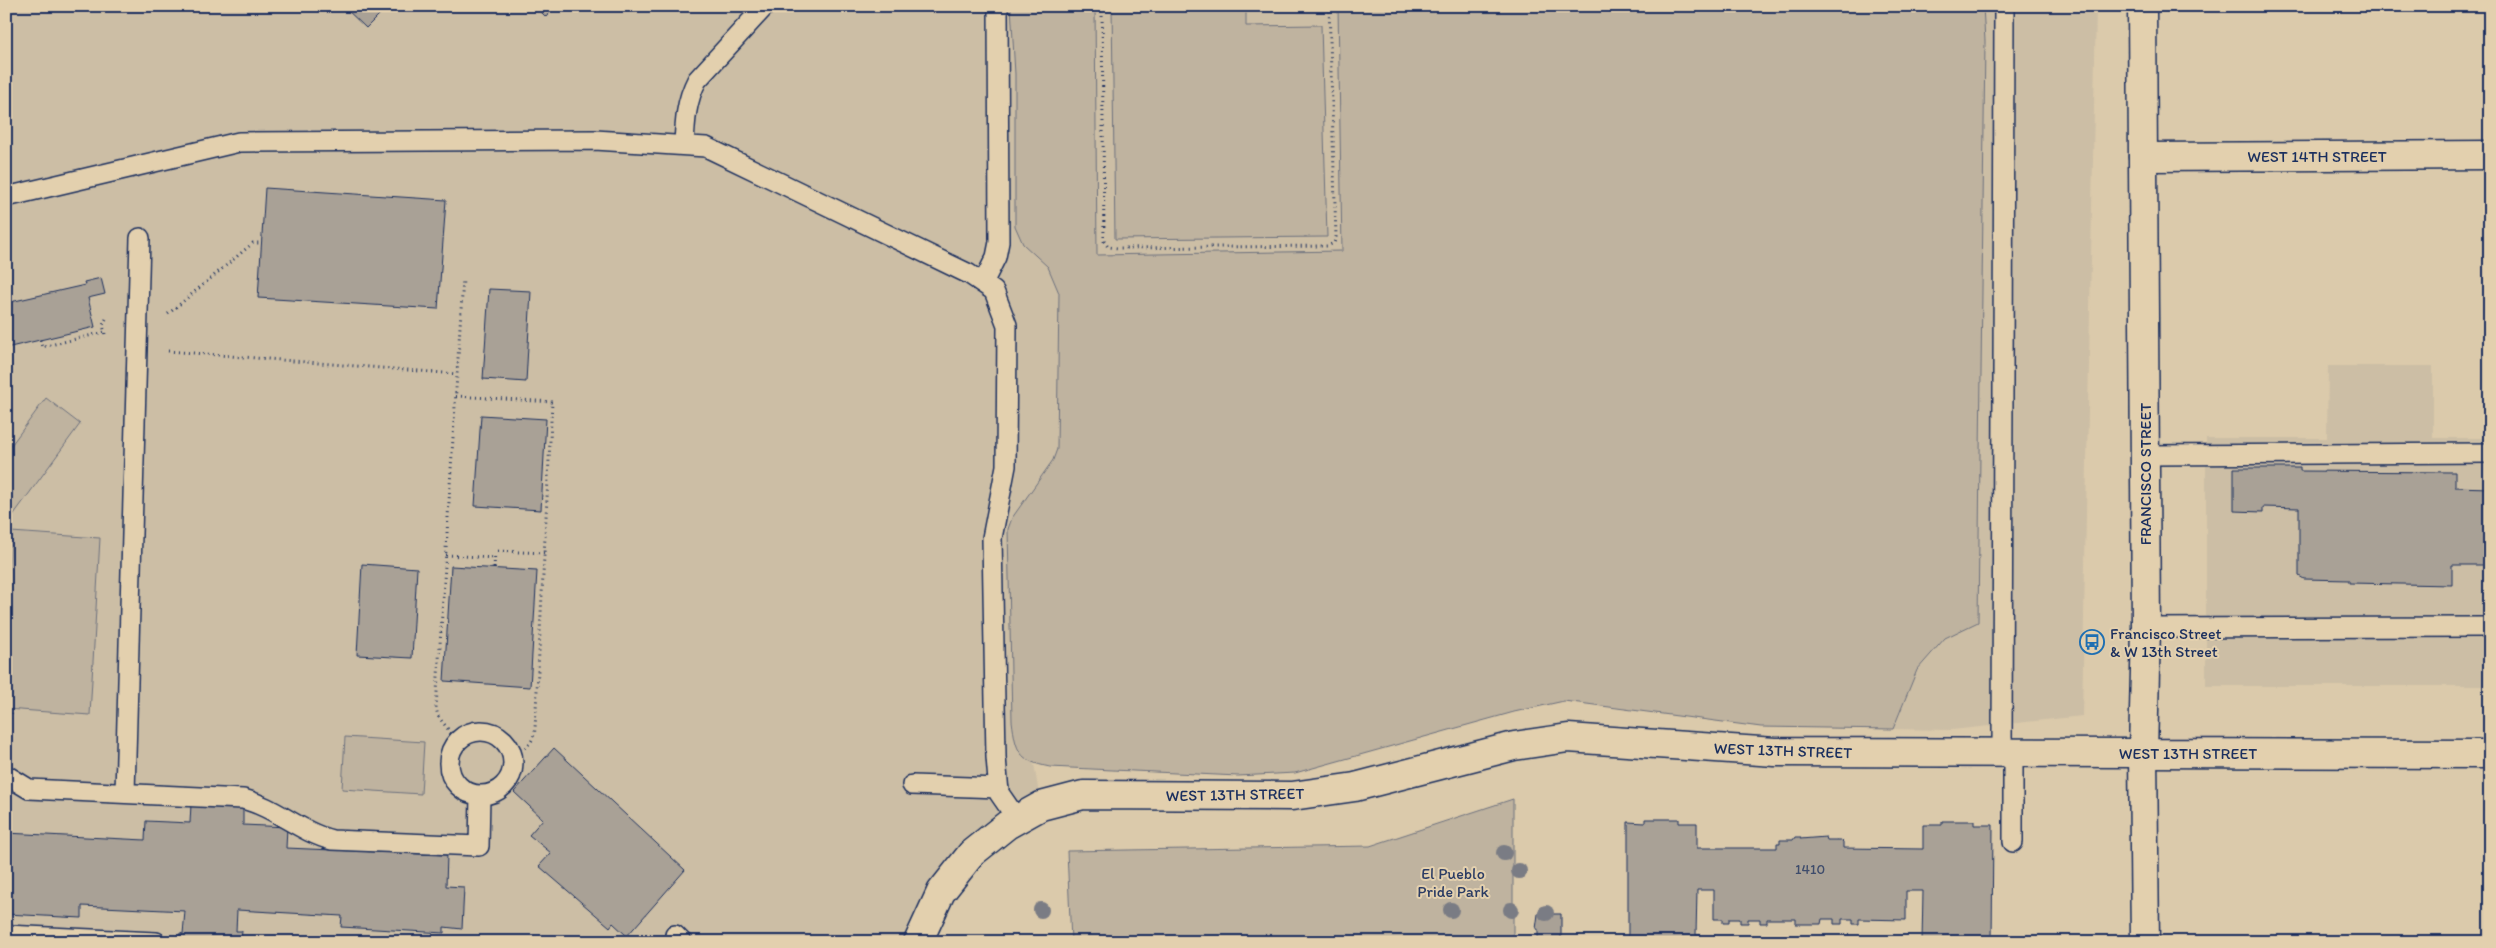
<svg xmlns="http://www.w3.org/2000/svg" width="2496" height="948" viewBox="0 0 2496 948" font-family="Itim,sans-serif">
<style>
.built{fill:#ccbea5}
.green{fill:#bfb39f;stroke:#6d717e}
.building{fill:#a9a196;stroke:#1b2f5e}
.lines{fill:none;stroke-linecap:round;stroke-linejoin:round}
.service-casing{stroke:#1b2f5e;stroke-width:22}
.minor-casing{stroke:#1b2f5e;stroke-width:31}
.tertiary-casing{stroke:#1b2f5e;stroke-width:31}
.path{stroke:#1b2f5e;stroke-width:3;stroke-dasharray:1 4;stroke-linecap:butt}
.service{stroke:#e3d0ae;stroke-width:19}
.minor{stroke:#e3d0ae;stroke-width:28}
.tertiary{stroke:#e3d0ae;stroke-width:28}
.tree{fill:#7a7c84}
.labels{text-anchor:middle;stroke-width:4;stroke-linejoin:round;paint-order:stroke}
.number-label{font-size:14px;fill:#3e4c6c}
.street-label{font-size:16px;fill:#1b2f5e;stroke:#e3d0ae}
.poi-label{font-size:16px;fill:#1b2f5e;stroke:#e3d0ae;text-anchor:start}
.park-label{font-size:16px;fill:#2b3c64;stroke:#e3d0ae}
</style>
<rect width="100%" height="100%" fill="#dbcaab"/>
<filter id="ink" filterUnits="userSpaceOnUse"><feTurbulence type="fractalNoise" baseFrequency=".02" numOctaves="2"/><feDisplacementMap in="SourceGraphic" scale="10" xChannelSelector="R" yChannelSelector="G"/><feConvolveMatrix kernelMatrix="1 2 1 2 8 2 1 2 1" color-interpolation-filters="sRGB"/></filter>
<g filter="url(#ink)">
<path class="built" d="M6 6H2096L2082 716 1952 730 1761 727 1564 701 1514 712 1295 773 1238 776 1050 767 1034 764 1041 806 1006 825 918 942H6Z
M2328 366H2433V438H2490V686H2206V438H2327Z"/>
<path class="green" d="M1011 6H1095L1097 255 1342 251 1338 6H1983L1985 41 1978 622 1945 638 1917 670 1893 729 1761 727 1564 701 1514 712 1295 773 1238 776 1050 767C1018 761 1016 751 1012 721L1008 529 1012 518 1053 460 1057 449 1059 293 1048 267 1023 244 1015 226V74Z
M1112 6H1246V26L1321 25 1327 237 1115 239Z
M46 398 80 424 6 525V452Z
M11 532 100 538 90 715 6 709V616Z
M345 737 424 742 421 794 342 789Z
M1513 799V942H1071L1067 851 1370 846Z"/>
<path class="building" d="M343 6H388L366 28Z
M535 6H556L546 17Z
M265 188 446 200 438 309 258 298Z
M101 278 105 294 88 298 95 327 6 348V303L85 285 84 282Z
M489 289 531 291 526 382 483 379Z
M481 415 546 419 541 510 475 506Z
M2234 468H2300V471L2455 472V487L2490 488V565H2452V585L2349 583V580L2304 579 2299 576V508L2263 507V512L2234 511Z
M362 564 417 568 412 658 357 655Z
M451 566 537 571 530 687 444 681Z
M554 748 685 870 627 936 613 923 610 927 539 866 551 853 529 835 543 819 514 792Z
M191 804 243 807V825L287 827 286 848 447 855 446 886 464 887 462 929 444 927V933L341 927 342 916 237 910 236 931H242L241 942H179L180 933 183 934 185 911 82 906V918L6 914V833L145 840 146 821 190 823Z
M1645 819H1679V823H1697V848H1777V843H1780V840H1793L1795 837H1801L1800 839 1826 837 1827 840H1841L1843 842V848L1923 849V825H1942V821H1974V825H1993L1992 942H1922L1923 891H1906V920L1859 919V924H1853V919H1842V924H1834V919H1822L1821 924H1796V919H1767V923H1760V919H1748V923H1740V919H1729V923H1723V919H1714V890H1697L1696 935H1701V942H1628V822L1645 823Z
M1538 914H1561V942H1536L1538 940V929H1536Z"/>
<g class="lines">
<defs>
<path id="service" d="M684 145C685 122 686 101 697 80L765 6
M6 197 239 142 595 140 706 147 969 274 994 291 1007 325 1006 466 992 538 996 757 999 793 1017 819
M983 283 996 257 999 242 998 6
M2145 455 2490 453
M2146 628 2490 627
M449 763a32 32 0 1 1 64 0a32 32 0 1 1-64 0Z
M2002 753 2004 6
M2013 753V842
M6 775 29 789 243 799C275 807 300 832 332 840L479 846 480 795
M912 785 999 788
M125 793 140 238
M6 935 156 942
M675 935 682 942"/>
<path id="minor" d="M2143 157 2490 155
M918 942 941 892 972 853 1007 825 1041 806 1083 795 1292 796 1355 787 1514 746 1568 738 1775 752 2143 753 2145 942"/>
<path id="tertiary" d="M2142 6 2146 628 2143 753 2490 754"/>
</defs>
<use href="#service" class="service-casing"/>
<use href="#minor" class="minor-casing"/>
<use href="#tertiary" class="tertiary-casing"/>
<path class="path" d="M1102 6 1104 241 1108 247 1118 248 1327 246 1334 243 1336 237 1329 6
M168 314 253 243H262
M105 334 103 325 106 319
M40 340 42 347 105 332
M168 351 457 374
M456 396 552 402 535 729C533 745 526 748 512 753
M446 555 495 558
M494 568 495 551 545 553
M6 610H7
M6 733 12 710
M457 741 438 716 436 708 463 279"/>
<use href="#service" class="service"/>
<use href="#minor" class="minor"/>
<use href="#tertiary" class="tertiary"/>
</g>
<g class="tree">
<circle cx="1504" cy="853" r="8"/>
<circle cx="1519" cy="871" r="8"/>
<circle cx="1041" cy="910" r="8"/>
<circle cx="1451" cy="910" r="8"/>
<circle cx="1511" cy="910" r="8"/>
<circle cx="1546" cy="913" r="8"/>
</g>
</g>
<defs>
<symbol id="bus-ring" viewBox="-11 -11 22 22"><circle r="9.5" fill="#e3d0ae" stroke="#1f6fb2" stroke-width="1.5"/><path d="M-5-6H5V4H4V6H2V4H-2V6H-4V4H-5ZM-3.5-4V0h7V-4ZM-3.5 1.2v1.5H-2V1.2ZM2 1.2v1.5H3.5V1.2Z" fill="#1f6fb2"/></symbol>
</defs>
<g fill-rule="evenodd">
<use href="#bus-ring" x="2078" y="628" width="28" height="28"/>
</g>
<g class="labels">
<g class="number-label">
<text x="1810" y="874">1410</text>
</g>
<g class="street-label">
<text x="2317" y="162">WEST 14TH STREET</text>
<text transform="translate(2145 474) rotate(-90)" y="6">FRANCISCO STREET</text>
<text transform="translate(1783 750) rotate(2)" y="6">WEST 13TH STREET</text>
<text x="2188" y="759">WEST 13TH STREET</text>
<text transform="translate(1235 794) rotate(-1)" y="6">WEST 13TH STREET</text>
</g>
<g class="poi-label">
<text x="2110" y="639">Francisco Street<tspan x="2110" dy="18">&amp; W 13th Street</tspan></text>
</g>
<g class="park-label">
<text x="1453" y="879">El Pueblo<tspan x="1453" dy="18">Pride Park</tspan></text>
</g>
</g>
<rect width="2496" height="948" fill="none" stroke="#e3d0ae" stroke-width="25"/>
<rect x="12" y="12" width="2471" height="923" fill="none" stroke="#1b2f5e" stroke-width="2" filter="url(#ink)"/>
</svg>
